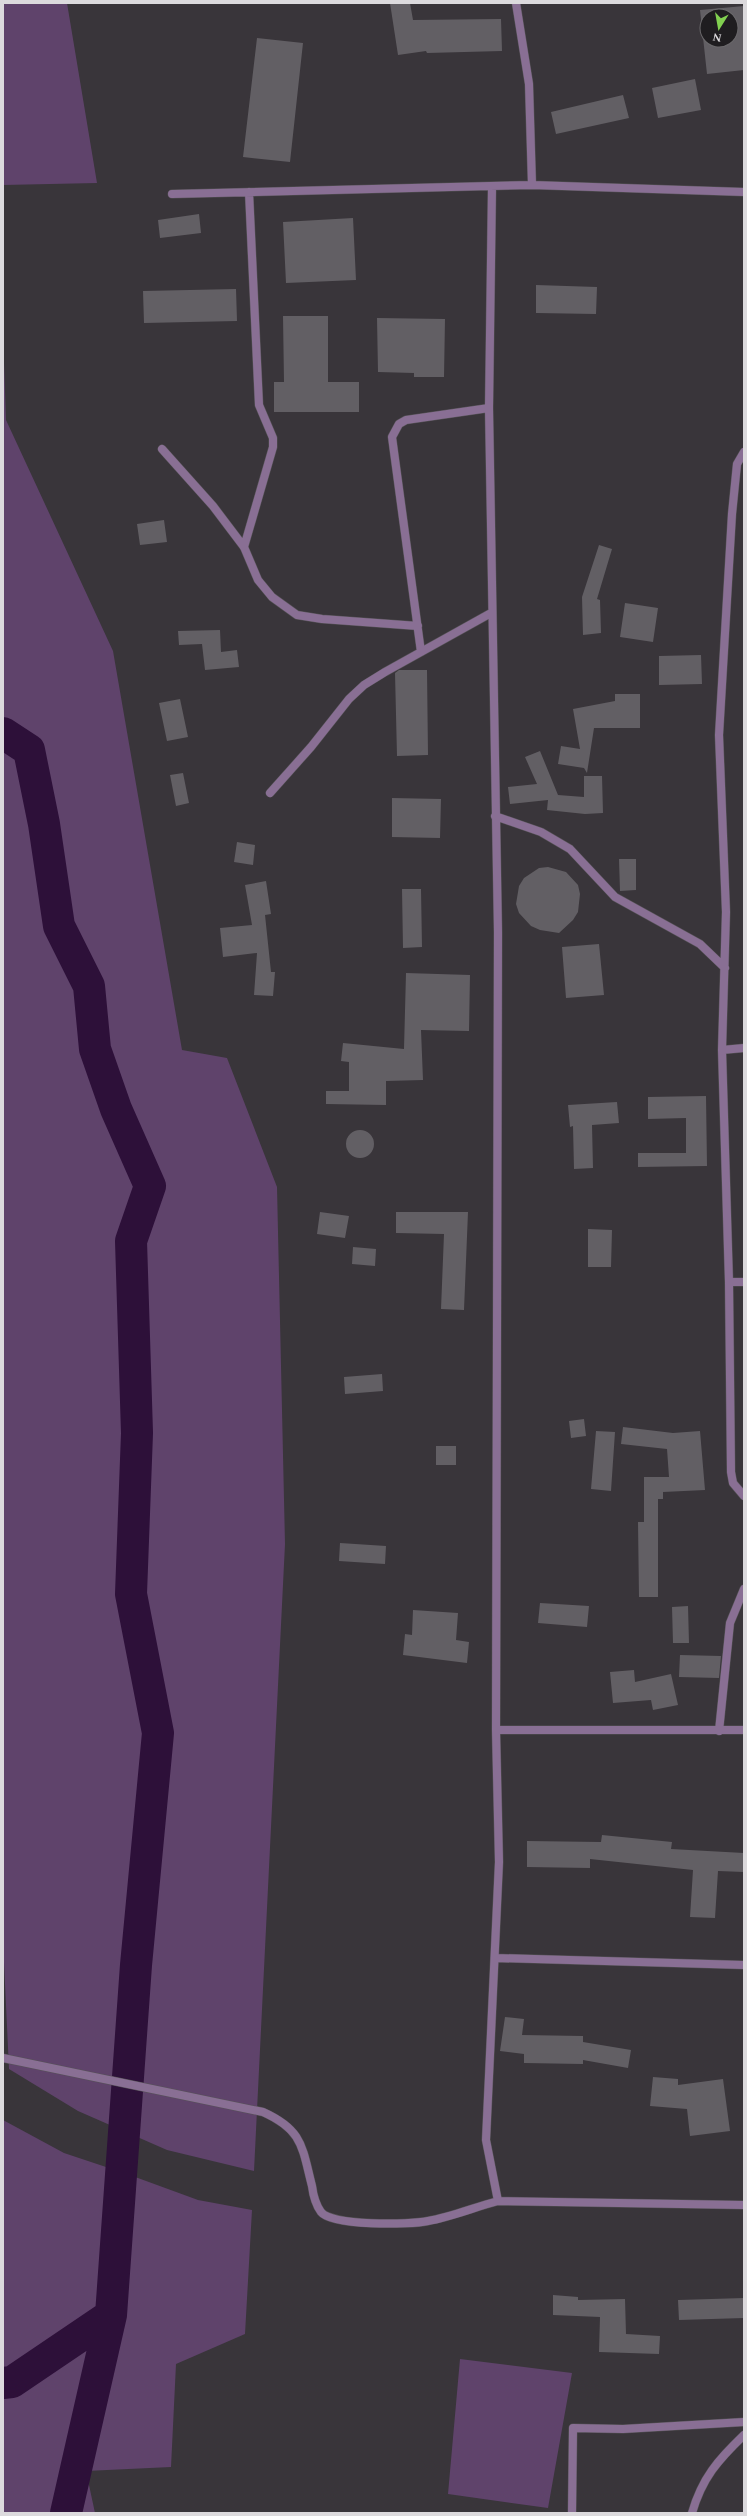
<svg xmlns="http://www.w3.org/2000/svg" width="747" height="2516" viewBox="0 0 747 2516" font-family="Spectral,serif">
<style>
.green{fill:#5f436b}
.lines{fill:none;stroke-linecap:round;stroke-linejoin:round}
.river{stroke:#2d1039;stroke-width:32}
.building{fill:#625f64;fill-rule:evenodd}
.street-casing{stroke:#565357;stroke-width:9}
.street{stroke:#896f94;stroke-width:8}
</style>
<rect width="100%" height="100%" fill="#39353a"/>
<path class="green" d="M3 3H67L97 183 3 185Z
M3 334 6 420 113 651 182 1050 227 1058 277 1187 285 1544 254 2171 167 2150 78 2111 9 2069 3 1941Z
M3 2120 64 2153 127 2174 198 2200 252 2210 245 2334 176 2364 171 2467 86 2471 95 2513H3Z
M460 2359 572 2373 548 2508 448 2494Z"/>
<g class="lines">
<path class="river" d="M3 733 29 750 44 824 59 926 89 986 95 1049 116 1109 150 1186 131 1241 137 1433 131 1594 158 1733 136 1965 111 2315 66 2513
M3 2383 12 2382 111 2315"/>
</g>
<path class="building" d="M390 3H410L413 20 501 19 502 51 427 53 426 51 398 55Z
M744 6V70L707 74 700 10ZM707 16H731V40H707Z
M257 38 303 43 290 162 243 157Z
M695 79 701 110 658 118 652 88Z
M623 95 629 118 556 134 551 112Z
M199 214 201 233 160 238 158 220Z
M353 218 356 280 286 283 283 222Z
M536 285 597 287 596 314 536 313Z
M236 289 237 321 144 323 143 291Z
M283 316H328V382H359V412H274V382H284Z
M377 318 445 319 444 377H414V373L378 372Z
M164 520 167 542 140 545 137 524Z
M599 545 612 549 597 599 600 600 601 633 583 635 582 597Z
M625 603 658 608 653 642 620 637Z
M220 630 221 652 237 650 239 667 205 670 202 644 179 645 178 631Z
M701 655 702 684 659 685V656Z
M399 670H427L428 755 397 756 395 673Z
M615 694H640V728H594L587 773 584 768 558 764 561 746 580 749 573 709 615 701Z
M180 699 188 737 167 741 159 703Z
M540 751 558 795 584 797V776H602L603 813 585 814 547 810 548 800 510 804 508 787 537 784 525 757Z
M183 773 189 803 176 806 170 775Z
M392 798 441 799 440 838 392 837Z
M237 842 255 845 253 865 234 862Z
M619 859H636V890L620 891Z
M548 867 566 872 578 885 580 894 578 912 573 920 559 933 540 930 531 926 519 913 516 904 519 886 524 878 539 868Z
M266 881 271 914 265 915 271 972H275L273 996 254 995 257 953 223 957 220 928 252 925 245 885Z
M402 889H421L422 947 403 948Z
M599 944 604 995 566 998 562 947Z
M406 973 470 975 469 1031 421 1030 423 1080 386 1081V1105L326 1104V1091H349V1062L341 1061 343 1043 404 1049Z
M706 1096 707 1166 638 1167V1153H686V1118L648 1119V1097Z
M617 1102 619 1123 592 1125 593 1168 574 1169 573 1126 570 1127 568 1105Z
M346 1144a14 14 0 1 1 28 0a14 14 0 1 1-28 0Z
M320 1212 349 1216 345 1238 317 1234Z
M396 1212H468L464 1310 441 1309 444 1234 396 1233Z
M588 1229 612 1230 611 1267H588Z
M353 1247 376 1249 375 1266 352 1264Z
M382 1374 383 1391 345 1394 344 1377Z
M584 1419 586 1436 571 1438 569 1421Z
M623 1427 673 1433 700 1431 705 1490 663 1492V1499H658V1597H639L638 1522H644V1477H669L667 1449 621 1444Z
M596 1431 615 1432 611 1491 591 1489Z
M436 1446H456V1465H436Z
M340 1543 386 1546 385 1564 339 1561Z
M540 1603 589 1606 587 1627 538 1623Z
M688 1606 689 1643H673L672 1607Z
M413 1610 458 1613 456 1640 469 1642 467 1663 403 1655 405 1634 412 1635Z
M680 1655 721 1656 719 1678 679 1677Z
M634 1670 635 1682 671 1674 678 1705 653 1710 651 1700 613 1703 610 1672Z
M602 1835 672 1842 671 1849 744 1853V1872L718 1871 715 1918 690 1917 693 1870 590 1859V1868L527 1867V1841L601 1842Z
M505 2017 524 2019 522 2035 583 2036V2042L631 2050 628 2068 583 2060V2064L524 2063V2054L500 2051Z
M653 2077 678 2079V2085L723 2079 730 2131 690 2136 687 2109 650 2106Z
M553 2295 578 2297V2300L625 2299 626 2334 660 2336 659 2354 599 2352 600 2317 553 2315Z
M744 2298V2318L679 2320 678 2300Z"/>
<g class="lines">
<defs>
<path id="street" d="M516 3 529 84 532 185
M492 187 489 408 498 932 496 1730 499 1862 486 2140 498 2201 744 2205
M172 194 532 185 744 192
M162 449 213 506 244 547 258 580 272 597 297 615 322 619 418 626
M744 452 737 464 732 514 719 735 726 912 722 1050 744 1048
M244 547 273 447V438L259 405 249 192
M421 652 392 437 399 424 406 420 489 408
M270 793 311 747 349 699 364 685 385 672 491 613
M495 816 541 832 570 849 615 897 700 944 725 968
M722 1050 729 1282 731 1472 733 1483 744 1496
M729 1282H744
M496 1730H744
M719 1731 730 1623 744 1589
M495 1958 744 1965
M3 2058 263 2112C303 2130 302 2147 312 2186 313 2194 316 2205 321 2212 332 2226 409 2225 428 2221 451 2217 475 2207 498 2201
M572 2513 573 2428 623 2429 744 2422
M692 2513C702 2478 718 2460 744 2435"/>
</defs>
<use href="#street" class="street-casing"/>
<use href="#street" class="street"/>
</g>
<rect width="747" height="2516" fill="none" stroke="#dcdadd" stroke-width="8"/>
<g transform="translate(719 28) rotate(191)"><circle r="19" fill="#1f1d20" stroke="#6b696c"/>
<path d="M0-3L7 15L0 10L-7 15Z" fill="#81d050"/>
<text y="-6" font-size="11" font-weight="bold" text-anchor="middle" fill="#dcdadd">N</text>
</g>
</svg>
